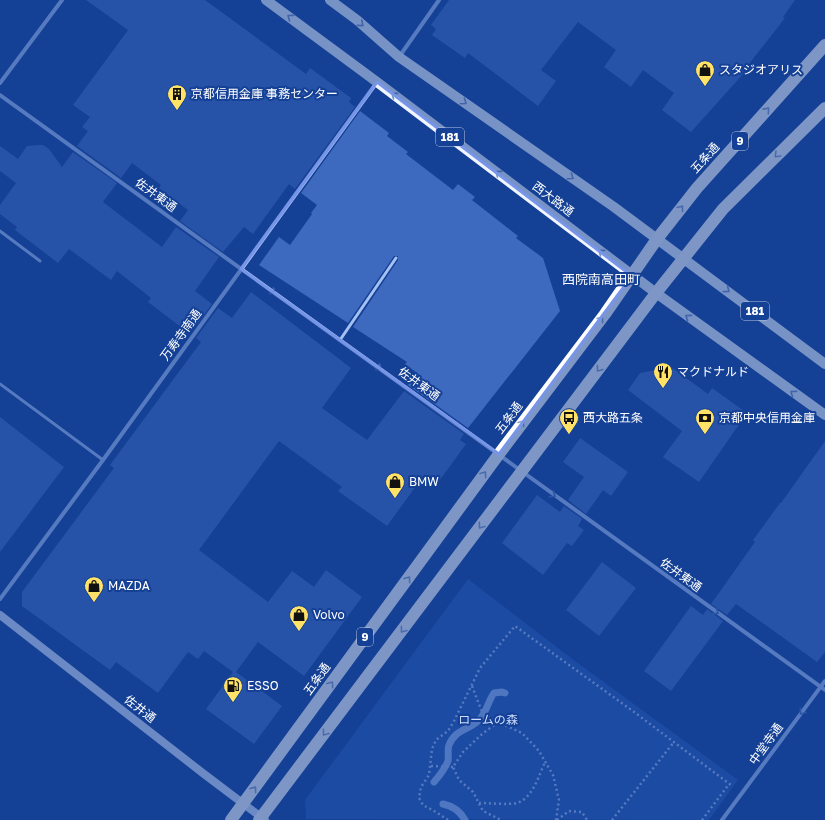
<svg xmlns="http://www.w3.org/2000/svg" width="825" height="820" viewBox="0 0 825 820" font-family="'Golos Text','Noto Sans JP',sans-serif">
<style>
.green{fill:#2759b5}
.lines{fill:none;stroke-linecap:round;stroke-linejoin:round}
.stream{stroke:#97baf5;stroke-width:7}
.building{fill:#3d69be}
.path{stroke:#a5c0f2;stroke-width:2.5;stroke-dasharray:2 3;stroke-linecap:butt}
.lane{stroke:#a5c0f2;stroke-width:3}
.street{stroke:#a5c0f2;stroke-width:4}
.secondary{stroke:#d4e2fc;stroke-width:8}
.primary{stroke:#f0f5ff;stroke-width:10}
.highway{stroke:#fff;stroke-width:12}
.oneway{stroke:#7791c5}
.oneway2{stroke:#8aa0ca}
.oneway3{stroke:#476db6}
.marked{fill:none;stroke:#7795e8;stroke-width:3;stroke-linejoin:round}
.labels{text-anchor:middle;stroke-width:4;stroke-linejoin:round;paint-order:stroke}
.shield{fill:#144096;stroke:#b8c6e0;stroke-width:1}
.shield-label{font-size:11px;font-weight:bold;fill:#fff}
.poi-label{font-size:12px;fill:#fff;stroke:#144096;text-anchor:start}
.street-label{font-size:12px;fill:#fff;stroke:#144096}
.park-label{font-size:12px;fill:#cddefd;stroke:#144096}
.neighbourhood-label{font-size:13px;fill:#fff;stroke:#144096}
</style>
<rect width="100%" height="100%" fill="#144096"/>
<path class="green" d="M468 579 571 658 738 780 709 820 306 819 305 800Z"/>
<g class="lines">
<path class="stream" d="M434 782C440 775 445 769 448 761 449 756 447 750 449 745 456 728 469 731 479 720 487 712 488 701 494 693L502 692 505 693
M443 804C453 806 460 811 465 820"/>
</g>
<path class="building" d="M86 0H205L306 74 310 68 351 98 349 102 355 107 295 189 289 184 253 234 244 227 223 252 180 221 188 210 159 188 161 185 132 163 121 178 77 146 88 131 82 127 90 117 73 105 128 30Z
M449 0H795L783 17 785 18 742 73H744L691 132 662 110 674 93 643 70 631 87 604 67 616 50 578 22 541 70 556 81 538 106 468 53 465 58 432 35 436 29 431 25Z
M360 111 389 133 387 136 408 152 406 154 453 190 458 184 475 197 472 200 518 236 516 238 543 258 560 311 468 428 408 385 417 373 405 364 407 362 353 327 398 260V256H394L348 323 259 265 279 237 290 245 312 214 311 213 317 205 301 193Z
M39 145H43L49 149 62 167 73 152 117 183 103 202 162 247 176 227 219 257 195 291 212 304 190 334 148 302 151 298 117 271 111 280 69 249 58 263 15 230 17 227 0 214V205L16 183 0 171V146L18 159 27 146Z
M251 292 351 368 322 408 367 440 404 391 464 434 460 440 466 444 437 484 424 475 387 526 338 491 342 487 279 441 199 550 268 602 292 571 314 587 326 570 362 597 304 676 258 642 236 672 282 706 254 744 206 709 233 672 204 651 198 659 188 652 158 693 116 662 110 670 22 606V592L114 468 110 465 201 342 196 338 218 308 232 318Z
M671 367 708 394 712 388 747 413 699 482 663 457 682 431 628 390 640 373Z
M0 417 64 467 0 552Z
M580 438 628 472 611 496 603 490 586 514 568 500 584 477 563 462Z
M825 441V652L817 662 736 604 727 615 711 604 755 542 753 540 780 503H781Z
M537 495 560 512 564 506 582 519 578 526 584 530 572 546 567 543 543 575 502 543Z
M602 562 636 588 599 636 566 610Z
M691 606 703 615 707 609 723 621 671 691 644 671Z"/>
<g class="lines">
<path class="path" d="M472 686 482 712 493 720 522 733 539 751 553 775 559 800 556 820
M498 722 481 735 463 752 453 767 459 780 473 792 483 811 501 820
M431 766 453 767
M479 803C489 803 509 805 517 803 533 798 539 775 545 762
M448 820 436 812 423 805 419 798 421 787 429 775 432 749 436 740 448 731 454 721 480 668 515 626 630 709 731 785
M557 820 569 811 582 812 587 820
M612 820 674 742
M702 820 729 784"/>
<path class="lane" d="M0 231 40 261
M340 340 396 258
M0 384 103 460"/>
<path class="street" d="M399 57 439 0
M0 83 62 0
M0 95 825 690
M0 599 103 460 377 82
M722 820 825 681"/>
<path class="secondary" d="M0 615 204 774 265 820"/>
<path class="primary" d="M266 0 377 82 656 293 825 415
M330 0 357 20 399 57 614 207 825 364"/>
<path class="highway" d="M231 820 499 454 605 314 657 239 697 188 825 45
M259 820 656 293 723 209 825 108"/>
</g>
<defs><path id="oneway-chevron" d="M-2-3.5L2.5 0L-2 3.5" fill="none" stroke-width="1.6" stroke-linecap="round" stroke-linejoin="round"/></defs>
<g class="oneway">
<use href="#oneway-chevron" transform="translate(290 17) rotate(-144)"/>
<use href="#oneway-chevron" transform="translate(361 24) rotate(41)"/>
<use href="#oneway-chevron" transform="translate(394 95) rotate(-143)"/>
<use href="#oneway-chevron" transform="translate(464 102) rotate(35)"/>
<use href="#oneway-chevron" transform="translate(498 173) rotate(-143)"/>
<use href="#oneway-chevron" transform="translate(571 177) rotate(35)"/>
<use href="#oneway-chevron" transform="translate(601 252) rotate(-143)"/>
<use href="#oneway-chevron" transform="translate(727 290) rotate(37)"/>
<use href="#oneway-chevron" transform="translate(688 317) rotate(-144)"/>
<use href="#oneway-chevron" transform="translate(793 393) rotate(-144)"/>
</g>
<g class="oneway2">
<use href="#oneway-chevron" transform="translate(767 110) rotate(-48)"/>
<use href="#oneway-chevron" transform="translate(777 155) rotate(135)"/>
<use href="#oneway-chevron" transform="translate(681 208) rotate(-52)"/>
<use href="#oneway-chevron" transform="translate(601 319) rotate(-53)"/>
<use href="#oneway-chevron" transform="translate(599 369) rotate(127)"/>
<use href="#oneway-chevron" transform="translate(522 423) rotate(-53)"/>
<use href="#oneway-chevron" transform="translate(484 474) rotate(-54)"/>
<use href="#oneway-chevron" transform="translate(481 526) rotate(127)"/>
<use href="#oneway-chevron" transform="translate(408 579) rotate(-54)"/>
<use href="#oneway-chevron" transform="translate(403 630) rotate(127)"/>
<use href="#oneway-chevron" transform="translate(331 684) rotate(-54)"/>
<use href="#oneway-chevron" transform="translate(325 733) rotate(127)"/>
<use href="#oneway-chevron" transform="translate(254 789) rotate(-54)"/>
</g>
<g class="oneway3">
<use href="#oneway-chevron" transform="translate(273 292) rotate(36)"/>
<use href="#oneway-chevron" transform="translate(379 368) rotate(36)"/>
<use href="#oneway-chevron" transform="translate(553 495) rotate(36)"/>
<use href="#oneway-chevron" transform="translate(716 612) rotate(36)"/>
<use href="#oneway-chevron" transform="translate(802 712) rotate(126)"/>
</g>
<path d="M0 0H825V820H0ZM377 82 632 276 499 454 241 269Z" fill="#144096" fill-opacity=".55" fill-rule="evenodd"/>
<path class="marked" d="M377 82 632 276 499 454 241 269Z"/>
<defs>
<symbol id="shop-pin" viewBox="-11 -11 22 30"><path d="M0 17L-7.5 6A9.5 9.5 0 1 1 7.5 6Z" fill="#ffe266" stroke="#144096"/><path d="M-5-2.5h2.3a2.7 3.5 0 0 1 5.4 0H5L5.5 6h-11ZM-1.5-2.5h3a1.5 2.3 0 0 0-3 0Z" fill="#111"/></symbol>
<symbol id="building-pin" viewBox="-11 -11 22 30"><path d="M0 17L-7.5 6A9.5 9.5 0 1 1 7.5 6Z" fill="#ffe266" stroke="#144096"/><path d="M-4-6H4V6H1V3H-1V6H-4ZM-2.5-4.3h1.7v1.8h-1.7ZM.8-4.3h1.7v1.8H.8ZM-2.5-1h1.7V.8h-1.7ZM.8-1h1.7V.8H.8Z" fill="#111"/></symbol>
<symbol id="restaurant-pin" viewBox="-11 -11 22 30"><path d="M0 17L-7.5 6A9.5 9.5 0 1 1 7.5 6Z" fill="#ffe266" stroke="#144096"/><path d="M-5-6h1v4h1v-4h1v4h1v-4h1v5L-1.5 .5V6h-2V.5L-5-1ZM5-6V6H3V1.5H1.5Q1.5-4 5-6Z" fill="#111"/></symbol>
<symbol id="bus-pin" viewBox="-11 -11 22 30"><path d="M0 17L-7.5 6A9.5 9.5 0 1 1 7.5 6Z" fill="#ffe266" stroke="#144096"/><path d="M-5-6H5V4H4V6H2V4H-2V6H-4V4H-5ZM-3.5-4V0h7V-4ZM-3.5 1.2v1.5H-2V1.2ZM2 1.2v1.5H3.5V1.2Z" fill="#111"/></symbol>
<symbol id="bank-pin" viewBox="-11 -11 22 30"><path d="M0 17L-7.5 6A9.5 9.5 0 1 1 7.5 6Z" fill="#ffe266" stroke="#144096"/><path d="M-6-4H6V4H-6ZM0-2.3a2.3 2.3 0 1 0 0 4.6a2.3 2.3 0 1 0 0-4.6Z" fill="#111"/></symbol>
<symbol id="fuel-pin" viewBox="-11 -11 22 30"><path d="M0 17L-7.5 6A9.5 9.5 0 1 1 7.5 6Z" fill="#ffe266" stroke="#144096"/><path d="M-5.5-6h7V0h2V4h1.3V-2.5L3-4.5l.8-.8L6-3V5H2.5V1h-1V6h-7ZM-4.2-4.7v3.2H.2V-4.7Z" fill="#111"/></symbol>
</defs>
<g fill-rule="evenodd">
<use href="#shop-pin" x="694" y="59" width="22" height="30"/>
<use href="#building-pin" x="166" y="83" width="22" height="30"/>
<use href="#restaurant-pin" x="652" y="361" width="22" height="30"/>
<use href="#bus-pin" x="558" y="407" width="22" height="30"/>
<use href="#bank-pin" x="694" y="407" width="22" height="30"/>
<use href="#shop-pin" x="384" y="471" width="22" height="30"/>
<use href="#shop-pin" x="83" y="575" width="22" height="30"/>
<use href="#shop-pin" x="288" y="604" width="22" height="30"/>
<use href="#fuel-pin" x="222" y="675" width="22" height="30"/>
</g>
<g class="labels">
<g class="shield">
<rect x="436" y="128" width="28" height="18" rx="3"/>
<rect x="732" y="132" width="16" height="18" rx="3"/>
<rect x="741" y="302" width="28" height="18" rx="3"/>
<rect x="357" y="628" width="16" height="18" rx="3"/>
</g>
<g class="shield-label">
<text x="450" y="141">181</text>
<text x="740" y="145">9</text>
<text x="755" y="315">181</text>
<text x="365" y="641">9</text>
</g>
<g class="poi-label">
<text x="719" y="74">スタジオアリス</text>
<text x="191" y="98">京都信用金庫 事務センター</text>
<text x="677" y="376">マクドナルド</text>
<text x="583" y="422">西大路五条</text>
<text x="719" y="422">京都中央信用金庫</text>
<text x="409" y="486">BMW</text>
<text x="108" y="590">MAZDA</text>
<text x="313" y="619">Volvo</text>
<text x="247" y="690">ESSO</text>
</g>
<g class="street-label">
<text transform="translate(705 158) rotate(-48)" y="4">五条通</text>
<text transform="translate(156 195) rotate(36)" y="4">佐井東通</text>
<text transform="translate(553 199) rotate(37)" y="4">西大路通</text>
<text transform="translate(181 335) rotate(-54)" y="4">万寿寺南通</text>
<text transform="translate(419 384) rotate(36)" y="4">佐井東通</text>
<text transform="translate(509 418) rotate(-53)" y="4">五条通</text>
<text transform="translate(681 575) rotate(36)" y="4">佐井東通</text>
<text transform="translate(317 679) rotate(-54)" y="4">五条通</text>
<text transform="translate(140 709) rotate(38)" y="4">佐井通</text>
<text transform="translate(766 744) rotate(-54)" y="4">中堂寺通</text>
</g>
<g class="park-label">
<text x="488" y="724">ロームの森</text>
</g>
<g class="neighbourhood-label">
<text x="601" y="284">西院南高田町</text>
</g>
</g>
</svg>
